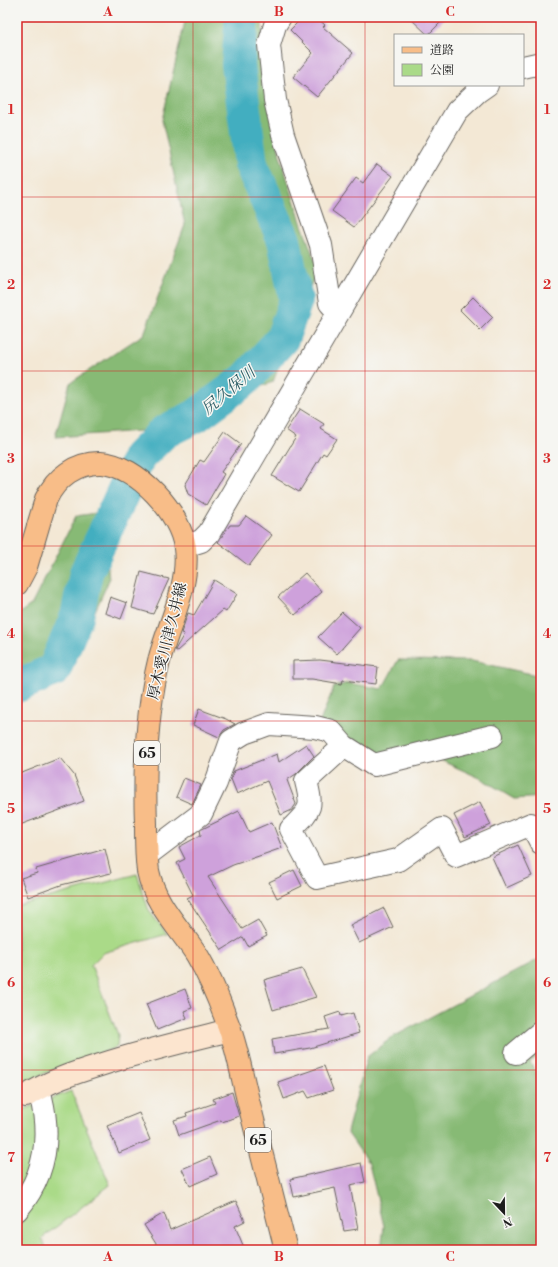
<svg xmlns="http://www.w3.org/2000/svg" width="558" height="1267" viewBox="0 0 558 1267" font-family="'Libre Bodoni','Noto Serif JP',serif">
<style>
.green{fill:#aada88;stroke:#637b52}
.forest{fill:#87ba74;stroke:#526b48}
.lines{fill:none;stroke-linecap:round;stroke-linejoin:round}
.river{stroke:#42aec0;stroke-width:34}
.building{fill:#cea1db}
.street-casing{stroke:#67635d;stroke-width:24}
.secondary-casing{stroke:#67635d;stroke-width:24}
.primary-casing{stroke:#67635d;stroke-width:24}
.street{stroke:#fff;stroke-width:22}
.secondary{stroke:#fce5cf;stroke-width:22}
.primary{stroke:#f8bd88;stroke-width:22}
.grid{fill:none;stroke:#d62828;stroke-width:1;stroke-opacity:0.55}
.labels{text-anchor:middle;stroke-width:3;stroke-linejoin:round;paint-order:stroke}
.shield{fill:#f6f6f2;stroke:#5d5d5c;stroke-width:1}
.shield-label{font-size:14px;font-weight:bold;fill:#1c1c1c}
.street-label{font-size:15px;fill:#1c1c1c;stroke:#f6f6f2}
.water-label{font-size:16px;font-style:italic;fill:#2d5e66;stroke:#f6f6f2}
.neatline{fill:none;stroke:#d62828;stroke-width:1.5}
.grid-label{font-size:13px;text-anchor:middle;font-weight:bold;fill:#d62828}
</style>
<rect width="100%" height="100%" fill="#f6f6f2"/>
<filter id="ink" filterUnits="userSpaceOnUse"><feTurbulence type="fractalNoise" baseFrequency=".025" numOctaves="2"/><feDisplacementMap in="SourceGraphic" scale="8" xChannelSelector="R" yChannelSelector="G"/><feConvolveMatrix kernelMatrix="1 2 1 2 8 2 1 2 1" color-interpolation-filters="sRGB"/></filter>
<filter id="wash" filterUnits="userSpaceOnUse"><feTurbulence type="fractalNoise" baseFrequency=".012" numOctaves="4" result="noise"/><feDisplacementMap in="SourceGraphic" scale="16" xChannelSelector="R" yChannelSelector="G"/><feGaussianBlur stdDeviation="0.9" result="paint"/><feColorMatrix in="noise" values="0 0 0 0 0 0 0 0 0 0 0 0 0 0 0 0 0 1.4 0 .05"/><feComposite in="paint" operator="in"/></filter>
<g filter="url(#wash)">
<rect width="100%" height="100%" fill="#f3e8d5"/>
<path class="green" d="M137 874 149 911 167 934 103 953 91 965 118 1035 117 1047 40 1075 17 1090V906Z
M71 1091 110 1185 42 1238 47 1250H17V1112Z"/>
<path class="forest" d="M186 17H262L263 66 280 156 302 225 318 269 299 312 273 382 141 431 55 437 70 383 144 334 185 225 162 120Z
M103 512 109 580 80 645 34 671 17 675V615L32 604 76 516Z
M398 660 472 661 541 676V797L515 799 480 778 424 753 375 759 319 724 334 687 348 683 382 689Z
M541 958V1055L530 1062 541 1082V1250H381L384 1226 369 1164 347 1132 367 1057 391 1038Z"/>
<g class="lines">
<path class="river" d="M17 686 54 670 77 616 86 573 139 457 164 432 196 416 246 379 282 339 296 300 284 240 251 164 238 64 242 17"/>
</g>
<g id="blocks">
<path class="building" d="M303 17H316L325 25 323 27 353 53 317 97 293 77 313 53 290 30Z
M409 17H446L428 35Z
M377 164 393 176 354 227 332 211 356 178 363 183Z
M473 297 493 317 480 330 460 310Z
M300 409 324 424 321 429 337 439 326 455 323 453 299 492 272 476 296 437 286 430Z
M225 432 241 444 221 472 224 474 206 505 188 494 185 485 200 460 204 462Z
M246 516 272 535 249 566 218 542 230 525H239Z
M141 572 169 579 153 614 132 608Z
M305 573 322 592 295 615 278 597Z
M214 580 237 594 226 612 223 610 177 651 175 650 184 634 181 633 188 613 194 615Z
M110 597 127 603 121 619 105 613Z
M342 612 360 628 337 654 318 637Z
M320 660 378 667 376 684 343 680 342 684 312 679H293V661Z
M199 709 226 719 235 724 224 730 219 737 193 725Z
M306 744 314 756 296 774 287 780 296 804 292 810 281 815 267 781 237 794 231 779 234 771 277 754 279 762Z
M60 758 74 775 84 801 17 826V775Z
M184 778 201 785 192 804 176 797Z
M480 802 491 825 465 837 454 815Z
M239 811 249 832 272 822 282 848 233 865 208 877 242 929 258 920 267 936 248 946 243 937 222 950 187 898 193 895 177 863 185 859 179 847 201 835 200 830Z
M518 845 532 876 506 888 492 857Z
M105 849 111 873 61 885 28 897 21 878 37 873 36 869Z
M294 870 302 886 277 898 269 882Z
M384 908 393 927 359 943 350 925Z
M302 969 316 997 273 1010 264 980Z
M185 989 192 1008 184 1011 187 1018 157 1030 146 1004Z
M340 1012 341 1016 353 1013 359 1033 310 1048 274 1054 272 1039 329 1029 325 1017Z
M324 1066 333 1090 309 1098 305 1091 284 1099 278 1082Z
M232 1092 239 1116 222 1122 221 1120 179 1135 174 1120 187 1116 186 1113 215 1103 213 1099Z
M139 1113 150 1140 119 1153 107 1126Z
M210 1157 217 1174 190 1186 182 1169Z
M361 1163 365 1182 350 1185 358 1229 344 1231 335 1188 294 1197 290 1179Z
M236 1201 245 1221 235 1226 245 1250H160L144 1225 164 1213 170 1230Z"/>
</g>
</g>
<g filter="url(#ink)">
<use href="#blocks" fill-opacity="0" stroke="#67635d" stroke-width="1"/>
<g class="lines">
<defs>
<path id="street" d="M280 17 275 25 269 45 275 100 283 135 321 245 330 303 338 312
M523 67 541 63
M185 546 201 541 209 533 457 111 477 92 487 85
M344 746 306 781C313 809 311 809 291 829L317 878 398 860 442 829 456 856 531 824 541 843
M147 855 201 814 216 783 231 741 244 733 269 724 315 727 331 731 344 746 374 765 492 736
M516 1053 541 1032
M17 1210C45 1177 51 1138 41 1097"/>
<path id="secondary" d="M26 1096C49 1081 74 1073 100 1065 143 1051 186 1041 230 1030"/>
<path id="primary" d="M17 584 26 567 46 499C56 478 76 462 101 463 137 465 181 513 185 548 190 586 168 625 159 661 146 714 144 770 146 824 146 840 146 856 148 871 155 905 179 927 197 955 209 975 218 997 226 1019 237 1045 241 1073 248 1100 261 1150 273 1200 286 1250"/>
</defs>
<use href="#street" class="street-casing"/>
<use href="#secondary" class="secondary-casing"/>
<use href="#primary" class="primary-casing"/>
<use href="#street" class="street"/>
<use href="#secondary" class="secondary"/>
<use href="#primary" class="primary"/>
</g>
</g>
<path class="grid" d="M193 17V1250M365 17V1250M17 197H541M17 371H541M17 546H541M17 721H541M17 896H541M17 1070H541"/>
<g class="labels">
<g class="shield">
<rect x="134" y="741" width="26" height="24" rx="3"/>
<rect x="245" y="1128" width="26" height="24" rx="3"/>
</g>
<g class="shield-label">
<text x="147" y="758">65</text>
<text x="258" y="1145">65</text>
</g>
<g class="street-label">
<text transform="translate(167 641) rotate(-76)" y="5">厚木愛川津久井線</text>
</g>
<g class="water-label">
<text transform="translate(228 390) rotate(-40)" y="6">尻久保川</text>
</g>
</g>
<rect width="558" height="1267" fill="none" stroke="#f6f6f2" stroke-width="44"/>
<rect x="394" y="34" width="130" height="52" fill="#f6f6f2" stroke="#9f9f9c"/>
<rect x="402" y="47" width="20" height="6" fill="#f8bd88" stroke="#9f9f9c"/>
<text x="430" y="54" font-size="12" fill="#1c1c1c">道路</text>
<rect x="402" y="64" width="20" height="12" fill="#aada88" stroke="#9f9f9c"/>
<text x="430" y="74" font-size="12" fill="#1c1c1c">公園</text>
<g transform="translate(504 1213) rotate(158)" stroke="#f6f6f2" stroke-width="3" paint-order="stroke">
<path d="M0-3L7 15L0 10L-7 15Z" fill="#1c1c1c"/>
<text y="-6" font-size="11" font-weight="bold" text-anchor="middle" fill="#1c1c1c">N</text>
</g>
<rect x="22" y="22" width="514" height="1223" class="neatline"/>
<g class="grid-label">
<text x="108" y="16">A</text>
<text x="279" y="16">B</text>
<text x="450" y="16">C</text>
<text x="11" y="114">1</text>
<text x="547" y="114">1</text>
<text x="11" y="289">2</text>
<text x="547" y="289">2</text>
<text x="11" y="463">3</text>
<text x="547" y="463">3</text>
<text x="11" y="638">4</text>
<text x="547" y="638">4</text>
<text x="11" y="813">5</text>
<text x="547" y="813">5</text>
<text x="11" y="987">6</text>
<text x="547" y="987">6</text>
<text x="11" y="1162">7</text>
<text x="547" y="1162">7</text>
<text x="108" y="1261">A</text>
<text x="279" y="1261">B</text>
<text x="450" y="1261">C</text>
</g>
</svg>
